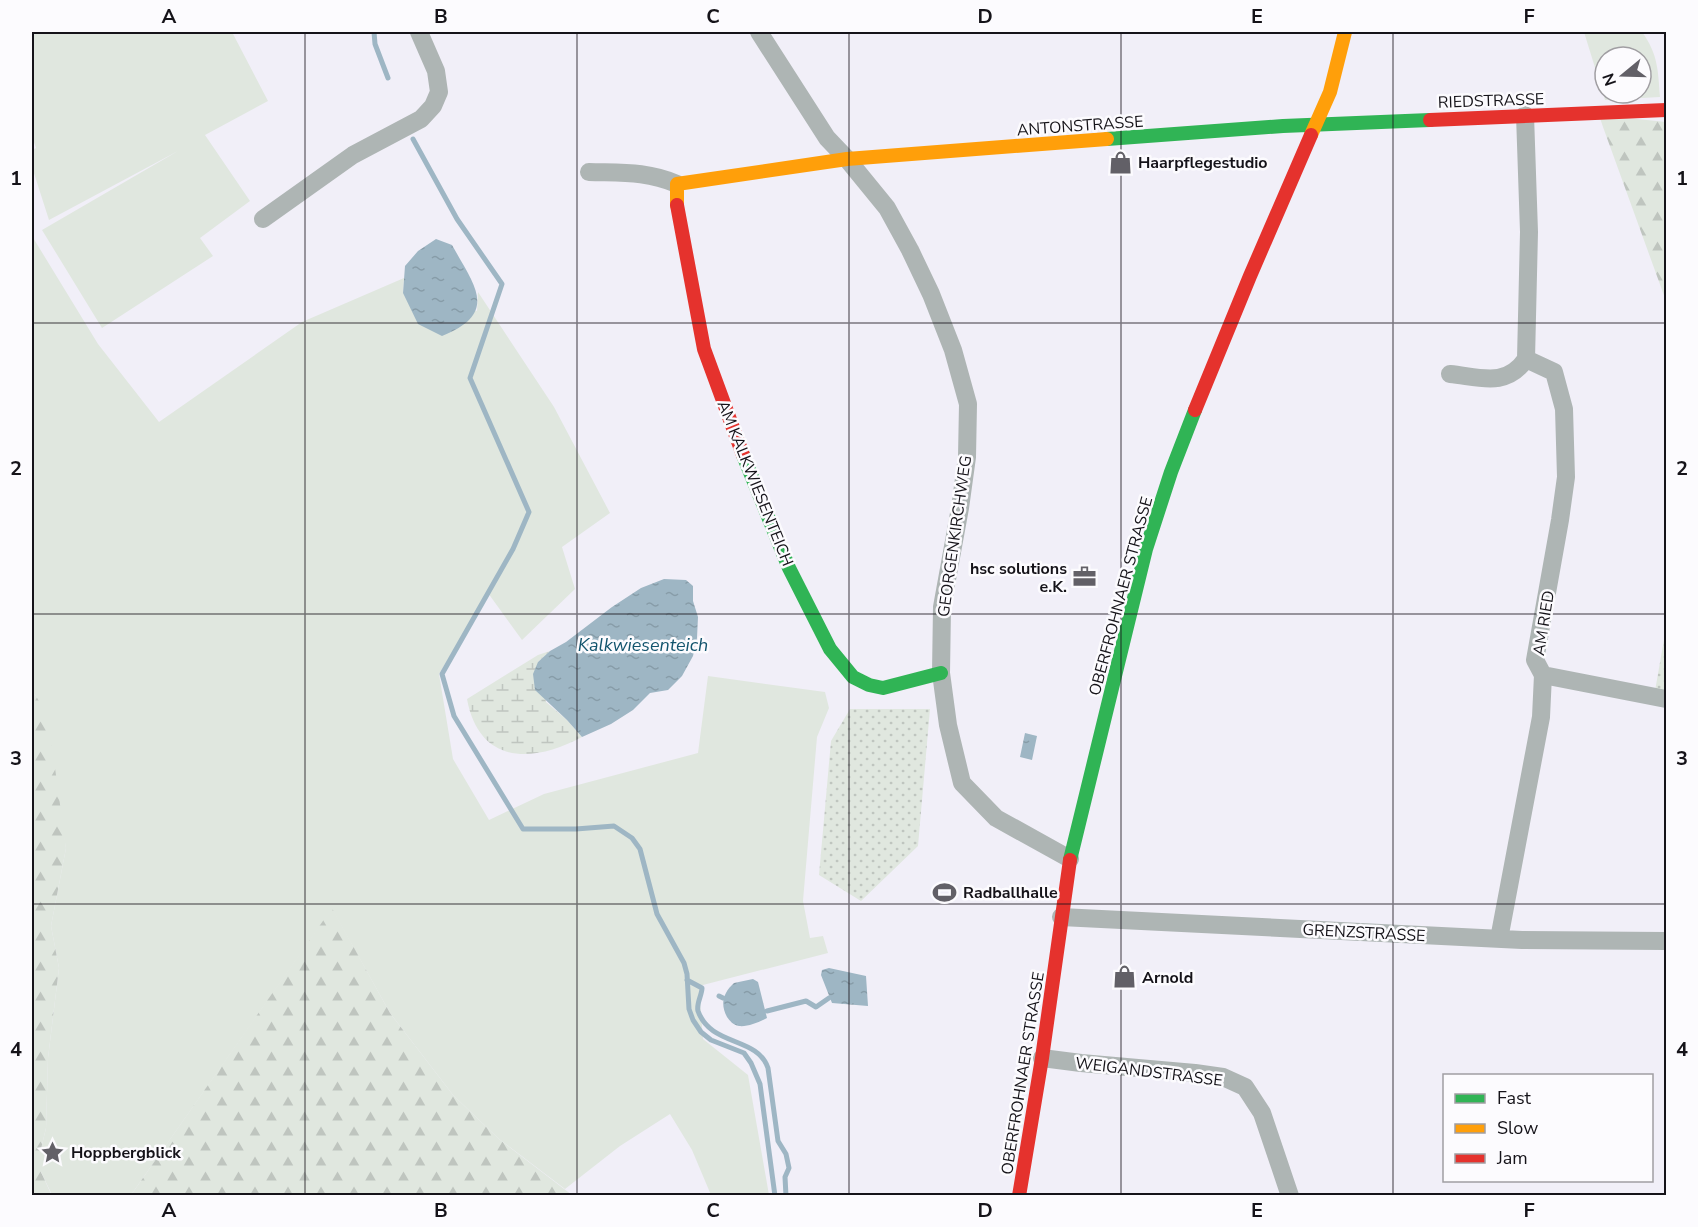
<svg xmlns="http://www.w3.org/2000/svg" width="1698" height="1227" viewBox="0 0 1698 1227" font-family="'Nunito Sans',sans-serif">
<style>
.green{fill:#e0e7df;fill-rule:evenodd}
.forest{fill:url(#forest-firs)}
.wetland{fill:url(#wetland-marsh)}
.park{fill:url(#park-dots)}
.water{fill:url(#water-ripples)}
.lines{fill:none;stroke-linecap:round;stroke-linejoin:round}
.stream{stroke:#9eb6c4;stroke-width:5}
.street{stroke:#aeb5b4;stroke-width:18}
.fast{stroke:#30b455;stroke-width:14}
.slow{stroke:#ff9f0a;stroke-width:14}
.jam{stroke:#e5322d;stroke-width:14}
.grid{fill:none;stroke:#151319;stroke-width:1.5;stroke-opacity:0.55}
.labels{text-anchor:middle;stroke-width:5;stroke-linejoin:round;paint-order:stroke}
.street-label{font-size:16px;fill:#151319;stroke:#fcfbfe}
.poi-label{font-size:16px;font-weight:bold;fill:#151319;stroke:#fcfbfe;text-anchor:start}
.water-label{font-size:18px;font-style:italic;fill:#12546d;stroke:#fcfbfe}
.neatline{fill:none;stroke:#151319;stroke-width:2}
.grid-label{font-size:20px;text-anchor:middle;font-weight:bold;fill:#151319}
</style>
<defs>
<pattern id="forest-firs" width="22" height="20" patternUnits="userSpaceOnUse" patternTransform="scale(1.5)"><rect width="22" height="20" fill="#e0e7df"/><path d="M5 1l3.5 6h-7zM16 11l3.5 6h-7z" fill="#bfc5bf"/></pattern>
<pattern id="wetland-marsh" width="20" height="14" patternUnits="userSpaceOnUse" patternTransform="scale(1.5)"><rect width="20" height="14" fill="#e0e7df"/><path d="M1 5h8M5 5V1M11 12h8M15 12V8" fill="none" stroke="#bfc5bf"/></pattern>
<pattern id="park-dots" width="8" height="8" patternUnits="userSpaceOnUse" patternTransform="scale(1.5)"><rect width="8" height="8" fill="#e0e7df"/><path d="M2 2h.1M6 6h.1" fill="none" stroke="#bfc5bf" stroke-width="1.8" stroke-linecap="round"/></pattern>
<pattern id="water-ripples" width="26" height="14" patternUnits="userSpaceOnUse" patternTransform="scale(1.5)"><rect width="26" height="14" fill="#9eb6c4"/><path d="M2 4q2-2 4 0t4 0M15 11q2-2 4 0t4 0" fill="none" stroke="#879ca8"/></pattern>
</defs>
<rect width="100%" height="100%" fill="#f1eff8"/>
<path class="green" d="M32 32H232L268 101 205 135 250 201 200 238 213 256 102 328 42 230 178 151 49 220 32 167V150L36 148 32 137Z
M1584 32H1642C1658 54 1658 70 1660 97L1605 100ZM1605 57H1641V93H1605Z
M32 236 98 344 159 422 302 322 404 278 403 293 477 311 478 292 554 407 610 513 562 547 575 589 522 640 488 593 439 674 453 759 489 820 544 794 698 753 708 676 825 692 829 708 817 737 803 901 810 938 823 936 828 953 699 986 703 1039 748 1075 769 1195H711L692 1150 670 1114 620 1146 565 1189 499 1139 453 1095 390 1013 332 909 131 1195H52L41 1172V1149L46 1128 48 1058 59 968 51 926 66 848 36 696 32 693Z"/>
<path class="forest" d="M1599 115 1666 122V301L1603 127Z
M32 693 36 696 48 717 66 848 51 926 59 968 48 1058 46 1128 41 1149V1172L52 1196 32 1195Z
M332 908 390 1013 453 1095 499 1139 572 1195H131Z"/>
<path class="wetland" d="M550 651 538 662 546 702 567 720 582 737C532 764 479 764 467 699L538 655Z"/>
<path class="park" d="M1666 628V693L1655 691Z
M850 709H930L918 846 861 901 819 875 831 741Z"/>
<path class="water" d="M436 239 452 245C474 285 500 313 442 336L418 324 403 293 405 266 418 251Z
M664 579 686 580 693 586V601L698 617 697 638 693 656 682 676 668 690 650 693 633 710 611 724 582 737 567 720 535 690 533 674 538 662 550 651 566 642 612 607 641 588Z
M1025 733 1037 736 1032 760 1020 757Z
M829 968 866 976 868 1006 832 1003 821 975 822 970Z
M753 979 758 982 767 1018C759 1022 748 1027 739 1026 733 1025 730 1021 727 1017 720 1004 723 993 734 983Z"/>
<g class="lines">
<path class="stream" d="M374 32 375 44 388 78
M413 139 457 219 502 284 470 378 529 512 513 549 442 674 454 716 523 829H576L614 826 632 838 640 849 657 914 684 963 687 974 689 1009 693 1020 701 1032 711 1040 744 1053 751 1063 760 1084 775 1196
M687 980 702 988C702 995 696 1004 698 1011 711 1047 757 1036 768 1068L778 1141 786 1154 789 1168 785 1177 786 1196
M719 996 723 998
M767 1011 806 1001 816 1007 829 998"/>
<path class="street" d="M759 32 827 138 847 159 887 208 910 250 931 294 953 350 968 404 967 457 960 508 942 607 941 673 948 725 962 783 996 818 1070 859
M589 172C622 173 647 171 677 184
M263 219 353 155 421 119 433 106 439 92 436 71 419 32
M1450 374C1480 377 1506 388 1526 359
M1543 675 1666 699
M1061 917 1522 940 1666 941
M1499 939 1541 717 1543 675 1535 660 1560 520 1566 477 1564 409 1554 372 1526 359 1529 232 1525 115
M1042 1058 1081 1063 1195 1073 1223 1077 1245 1087 1262 1113 1290 1196"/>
<path class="fast" d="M1107 139 1283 126 1430 120
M743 455 789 568 830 649 853 677 869 685 883 688 941 673
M1070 860 1146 549 1171 472 1195 410"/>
<path class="slow" d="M1311 135 1330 92 1345 32
M677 205V184L847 159 1107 139"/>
<path class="jam" d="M1430 120 1666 110
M677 205 704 349 743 455
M1195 410 1250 276 1311 135
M1019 1196 1042 1058 1070 860"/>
</g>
<path class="grid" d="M305 32V1196M577 32V1196M849 32V1196M1121 32V1196M1393 32V1196M32 323H1666M32 614H1666M32 904H1666"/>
<defs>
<symbol id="shop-bare" viewBox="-9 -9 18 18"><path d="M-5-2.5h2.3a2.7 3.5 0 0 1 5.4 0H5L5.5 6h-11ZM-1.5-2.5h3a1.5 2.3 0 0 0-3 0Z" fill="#626067" stroke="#fcfbfe" stroke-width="2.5" paint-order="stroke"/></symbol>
<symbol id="office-bare" viewBox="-9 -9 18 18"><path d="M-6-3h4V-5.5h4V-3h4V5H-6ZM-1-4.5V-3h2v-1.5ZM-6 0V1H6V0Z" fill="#626067" stroke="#fcfbfe" stroke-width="2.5" paint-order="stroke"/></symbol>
<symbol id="stadium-bare" viewBox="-9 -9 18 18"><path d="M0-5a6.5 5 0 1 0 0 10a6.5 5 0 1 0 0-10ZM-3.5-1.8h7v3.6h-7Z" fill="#626067" stroke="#fcfbfe" stroke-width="2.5" paint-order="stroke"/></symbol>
<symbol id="sight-bare" viewBox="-9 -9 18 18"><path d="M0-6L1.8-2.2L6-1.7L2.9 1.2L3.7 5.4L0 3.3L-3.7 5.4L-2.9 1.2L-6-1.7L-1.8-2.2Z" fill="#626067" stroke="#fcfbfe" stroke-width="2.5" paint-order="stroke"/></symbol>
</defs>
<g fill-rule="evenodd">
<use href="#shop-bare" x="1104" y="146" width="33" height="33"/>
<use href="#office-bare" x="1068" y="560" width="33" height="33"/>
<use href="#stadium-bare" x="928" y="876" width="33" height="33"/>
<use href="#shop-bare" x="1108" y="960" width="33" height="33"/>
<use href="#sight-bare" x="36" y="1136" width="33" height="33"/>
</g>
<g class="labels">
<g class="street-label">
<text transform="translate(1491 100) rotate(-2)" y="6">RIEDSTRASSE</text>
<text transform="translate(1080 125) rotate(-4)" y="6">ANTONSTRASSE</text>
<text transform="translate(756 483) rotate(68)" y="6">AM KALKWIESENTEICH</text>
<text transform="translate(954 536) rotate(-82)" y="6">GEORGENKIRCHWEG</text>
<text transform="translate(1120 596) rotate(-75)" y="6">OBERFROHNAER STRASSE</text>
<text transform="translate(1543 623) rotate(-81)" y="6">AM RIED</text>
<text transform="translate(1364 932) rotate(3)" y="6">GRENZSTRASSE</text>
<text transform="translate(1149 1071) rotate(7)" y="6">WEIGANDSTRASSE</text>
<text transform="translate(1022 1073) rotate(-81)" y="6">OBERFROHNAER STRASSE</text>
</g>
<g class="poi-label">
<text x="1138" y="168">Haarpflegestudio</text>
<text x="1067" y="574" text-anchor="end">hsc solutions<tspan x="1067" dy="18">e.K.</tspan></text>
<text x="963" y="898">Radballhalle</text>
<text x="1142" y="983">Arnold</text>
<text x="71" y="1158">Hoppbergblick</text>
</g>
<g class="water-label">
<text x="643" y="651">Kalkwiesenteich</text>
</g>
</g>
<rect width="1698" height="1227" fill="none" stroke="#fcfbfe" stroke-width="66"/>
<rect x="1443" y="1074" width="210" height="108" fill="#fcfbfe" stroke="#a09ea2" stroke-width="1.5"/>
<rect x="1455" y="1094" width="30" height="9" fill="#30b455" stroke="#a09ea2" stroke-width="1.5"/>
<text x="1497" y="1104" font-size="18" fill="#151319">Fast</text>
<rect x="1455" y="1124" width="30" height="9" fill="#ff9f0a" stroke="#a09ea2" stroke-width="1.5"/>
<text x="1497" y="1134" font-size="18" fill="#151319">Slow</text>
<rect x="1455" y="1154" width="30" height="9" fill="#e5322d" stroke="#a09ea2" stroke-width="1.5"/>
<text x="1497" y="1164" font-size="18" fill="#151319">Jam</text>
<g transform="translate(1623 75) rotate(251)"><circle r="28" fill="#fcfbfe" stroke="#a09ea2" stroke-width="1.5"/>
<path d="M0-4.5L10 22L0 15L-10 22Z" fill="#626067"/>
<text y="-9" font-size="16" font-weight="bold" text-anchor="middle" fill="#151319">N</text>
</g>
<rect x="33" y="33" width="1632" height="1161" class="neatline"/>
<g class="grid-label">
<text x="169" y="23">A</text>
<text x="441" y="23">B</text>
<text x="713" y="23">C</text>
<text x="985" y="23">D</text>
<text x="1257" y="23">E</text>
<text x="1529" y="23">F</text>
<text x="16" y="185">1</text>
<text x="1682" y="185">1</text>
<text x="16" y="475">2</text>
<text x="1682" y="475">2</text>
<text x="16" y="765">3</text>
<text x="1682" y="765">3</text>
<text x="16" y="1056">4</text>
<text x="1682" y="1056">4</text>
<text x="169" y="1217">A</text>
<text x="441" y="1217">B</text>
<text x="713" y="1217">C</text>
<text x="985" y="1217">D</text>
<text x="1257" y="1217">E</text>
<text x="1529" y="1217">F</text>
</g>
</svg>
